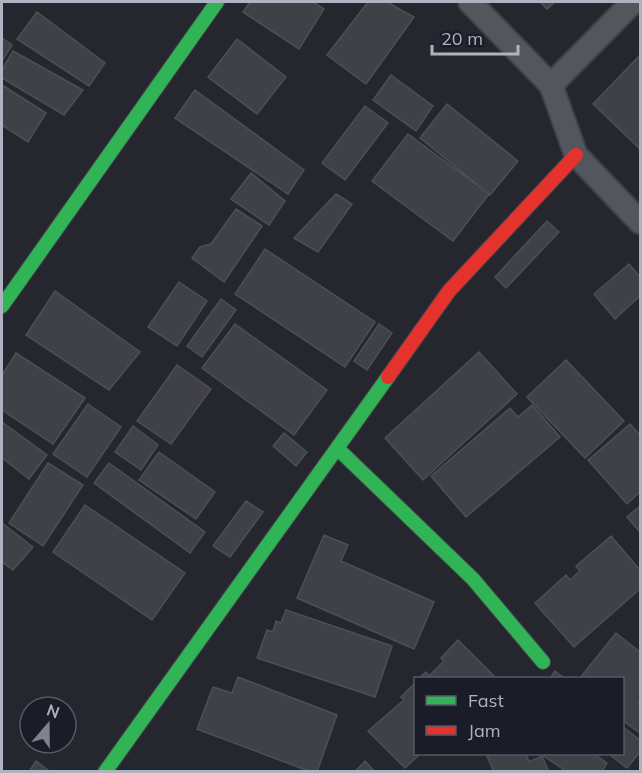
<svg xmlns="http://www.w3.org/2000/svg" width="642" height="773" viewBox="0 0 642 773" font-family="Mulish,sans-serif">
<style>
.building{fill:#404147;stroke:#4d4f56;stroke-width:1.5}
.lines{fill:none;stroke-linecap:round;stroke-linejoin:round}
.street-casing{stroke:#414248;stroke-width:26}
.fast-casing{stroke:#43444b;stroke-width:16}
.jam-casing{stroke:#43444b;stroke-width:16}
.street{stroke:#54565d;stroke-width:22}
.fast{stroke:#30b455;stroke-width:14}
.jam{stroke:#e5322d;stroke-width:14}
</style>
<rect width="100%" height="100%" fill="#26272e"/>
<path class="building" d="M250 2H313L324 9 299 49 243 12Z
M368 2H387L414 17 366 84 327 55Z
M540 2H555L547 9Z
M37 12 105 63 89 86 17 39Z
M2 38 12 45 2 61Z
M237 39 286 77 257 114 208 77Z
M13 51 83 90 64 115 2 78V70Z
M640 55V146L639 148 593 104Z
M391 75 433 106 416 131 373 100Z
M2 85 46 113 28 142 2 125Z
M195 90 304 170 288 194 175 118Z
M447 104 518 161 490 195 420 138Z
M365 106 388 123 345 180 322 163Z
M408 134 489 194 453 241 372 181Z
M251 173 285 201 269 225 231 199Z
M336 194 352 204 318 252 294 238Z
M236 209 262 226 224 282 192 258 200 247 211 244Z
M547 221 559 232 506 288 495 277Z
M265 249 375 322 345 367 235 294Z
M629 264 640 277V296L615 319 594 294Z
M179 282 207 301 177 346 148 327Z
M55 291 140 352 109 390 26 335Z
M221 299 236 310 202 357 187 346Z
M235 324 327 390 294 435 202 368Z
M379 324 392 333 367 370 354 361Z
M479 352 517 394 423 480 385 438Z
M16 353 85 398 53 444 2 410V375Z
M566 360 624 421 585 458 527 397Z
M177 365 211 389 171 444 137 421Z
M88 404 121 427 87 477 53 454Z
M532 405 560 437 466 517 431 476 510 408 518 417Z
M2 422 47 455 29 479 2 458Z
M630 424 640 435V492L627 504 588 460Z
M133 426 158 445 141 470 115 452Z
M284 433 307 452 296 466 273 446Z
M159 452 215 492 196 519 139 480Z
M48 463 83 485 43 546 9 523Z
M109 463 205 532 190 553 94 483Z
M246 501 263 512 230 557 213 546Z
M85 505 185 573 152 620 53 552Z
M640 506V532L627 517Z
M2 523 33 547 13 570 2 562Z
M324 535 348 545 341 561 434 602 414 649 297 598Z
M611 536 640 570V589L574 647 535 603 566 575 570 580 580 571 576 566Z
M286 610 392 646 375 697 257 658 267 630 273 632 276 621 281 623Z
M616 633 640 652V700L638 704 640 706V733L622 720V678H580Z
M458 640 496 678H419L426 672 429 676 444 661 441 658Z
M555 671 564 678H550Z
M238 677 337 715 317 772H311L197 729 213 687 232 693Z
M416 682V754H420L405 768 368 731 404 700 401 697Z
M622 726 640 740V752L627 768 609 754H622Z
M486 754H526L529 762 542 756 549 772H494Z
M541 754H594L607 763 602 772H567Z
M36 761 48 770 46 772H29Z
M365 761 375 772H355Z"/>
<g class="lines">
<defs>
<path id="street" d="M470 2 551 85 576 155 640 222
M551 85 633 2"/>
<path id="fast" d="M2 306 217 2
M337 448 473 579 543 662
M105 772 388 377"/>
<path id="jam" d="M388 377 449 291 576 155"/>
</defs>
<use href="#street" class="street-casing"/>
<use href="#fast" class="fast-casing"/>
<use href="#jam" class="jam-casing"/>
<use href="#street" class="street"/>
<use href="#fast" class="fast"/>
<use href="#jam" class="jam"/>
</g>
<rect width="642" height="773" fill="none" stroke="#afb2c0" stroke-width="6"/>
<rect x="414" y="677" width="210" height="78" fill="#1a1d28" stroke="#565965" stroke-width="1.5"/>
<rect x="426" y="696" width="30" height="9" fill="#30b455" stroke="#565965" stroke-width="1.5"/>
<text x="468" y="707" font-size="18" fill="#afb2c0">Fast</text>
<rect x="426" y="726" width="30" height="9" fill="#e5322d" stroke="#565965" stroke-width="1.5"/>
<text x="468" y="737" font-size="18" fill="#afb2c0">Jam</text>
<g transform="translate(48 725) rotate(20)"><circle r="28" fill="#1a1d28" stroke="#565965" stroke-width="1.5"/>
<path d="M0-4.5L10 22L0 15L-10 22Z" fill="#7f818d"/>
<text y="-9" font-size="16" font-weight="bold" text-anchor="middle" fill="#afb2c0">N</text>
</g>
<path d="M432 45v9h86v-9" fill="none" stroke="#afb2c0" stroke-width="3"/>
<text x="441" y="45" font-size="18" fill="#afb2c0" stroke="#1a1d28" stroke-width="4.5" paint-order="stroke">20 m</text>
</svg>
